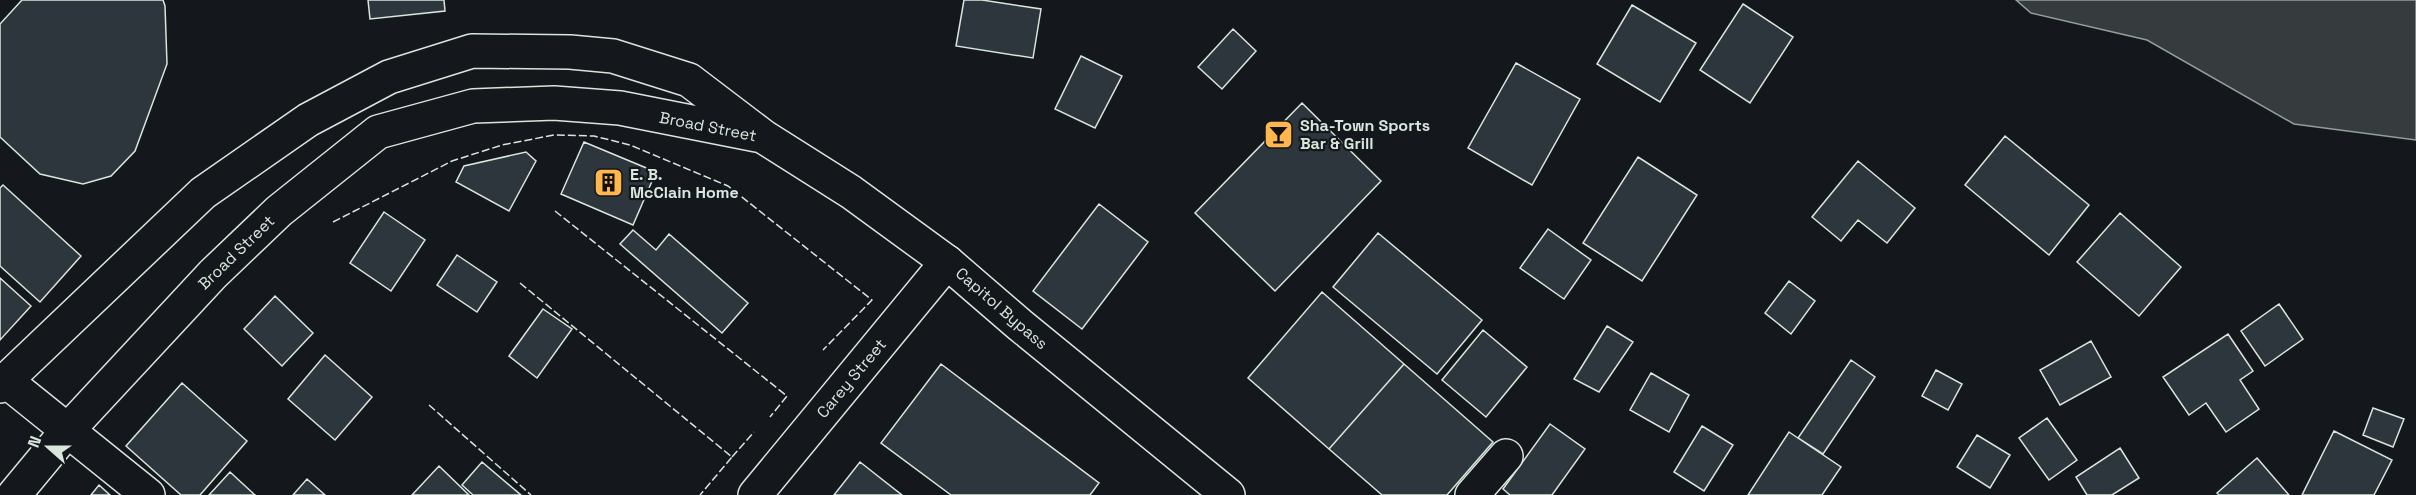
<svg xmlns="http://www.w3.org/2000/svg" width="2416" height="495" viewBox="0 0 2416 495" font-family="'Space Grotesk',sans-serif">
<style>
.water{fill:#363b3e;stroke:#939e99;stroke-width:1.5}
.building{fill:#2c363c;stroke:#d8e6dc;stroke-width:1.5}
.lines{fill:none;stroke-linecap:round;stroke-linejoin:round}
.minor-casing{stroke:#d8e6dc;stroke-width:36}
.highway-casing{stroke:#d8e6dc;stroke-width:36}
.minor{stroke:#14181c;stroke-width:33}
.highway{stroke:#14181c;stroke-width:33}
.fence{stroke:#d8e6dc;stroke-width:1.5;stroke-dasharray:8 3;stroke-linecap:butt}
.labels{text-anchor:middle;stroke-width:4.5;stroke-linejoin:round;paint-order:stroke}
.poi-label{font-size:16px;font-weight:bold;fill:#d8e6dc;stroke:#14181c;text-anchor:start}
.street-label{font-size:16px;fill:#d8e6dc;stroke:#14181c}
</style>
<rect width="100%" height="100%" fill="#14181c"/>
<path class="water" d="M2016 0H2416V140L2294 124 2147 40 2031 13Z"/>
<path class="building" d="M22 0H163L165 6 167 64 135 151 111 176 83 184 40 174 0 137V24Z
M368 0H444L445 11 370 19Z
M964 0H982L1041 9 1033 58 956 46Z
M1743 4 1793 37 1750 103 1700 70Z
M1632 5 1696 43 1660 102 1597 64Z
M1233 29 1256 51 1222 89 1198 67Z
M1081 56 1122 76 1095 128 1055 109Z
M1516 63 1580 99 1532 185 1468 148Z
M1302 103 1381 181 1275 291 1195 213Z
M2005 136 2089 205 2049 255 1965 185Z
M584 142 656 172 633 225 561 194Z
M526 152 536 161 509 211 456 182 464 166Z
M1638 157 1697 195 1642 281 1583 243Z
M1858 161 1915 208 1887 243 1858 220 1841 241 1812 217Z
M3 185 81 256 40 302 0 266V188Z
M1099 204 1148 242 1082 329 1033 291Z
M384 212 425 240 391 291 350 263Z
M2120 213 2181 267 2139 316 2077 262Z
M1548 229 1591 260 1564 299 1520 268Z
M633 230 656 250 669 234 748 303 722 333 620 244Z
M1378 233 1482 320 1437 374 1333 287Z
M457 255 497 282 477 312 437 285Z
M0 278 31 306 0 340Z
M1789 281 1815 301 1791 334 1765 313Z
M1322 292 1404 364 1329 449 1248 378Z
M275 296 313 333 282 366 244 329Z
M2279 304 2303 339 2265 366 2241 331Z
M543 309 572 329 537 378 509 356Z
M1607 326 1633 342 1599 392 1574 379Z
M1483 330 1527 367 1486 417 1442 380Z
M2228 334 2253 371 2240 380 2259 409 2226 432 2206 403 2189 415 2163 377Z
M2091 341 2111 377 2060 405 2040 370Z
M325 355 372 397 335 440 288 399Z
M1851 360 1875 377 1823 454 1798 438Z
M941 364 1099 483 1090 495H951L881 443Z
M1404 364 1493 442 1447 495H1382L1329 449Z
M1936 370 1962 384 1948 410 1922 396Z
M1651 373 1689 395 1669 432 1630 410Z
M182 383 247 441 200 495H181L126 446Z
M2373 408 2404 419 2393 447 2363 435Z
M2047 418 2077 460 2049 480 2019 438Z
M1550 424 1585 449 1552 495H1510L1503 489Z
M1702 426 1733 445 1704 491 1674 472Z
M2334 431 2392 460 2374 495H2302Z
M1789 432 1841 467 1822 495H1748Z
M1977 435 2010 455 1990 488 1957 467Z
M2120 448 2139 478 2112 495H2087L2076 477Z
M2257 458 2289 495H2219L2217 493Z
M482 462 521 495H473L462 485Z
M860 462 902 495H834Z
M439 466 469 495H412Z
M230 472 255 495H209Z
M307 479 325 495H293Z
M99 485 110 495H91Z"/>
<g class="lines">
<defs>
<path id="minor" d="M5 380 148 495
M755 495 947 262
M1472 495 1506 456"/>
<path id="highway" d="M0 386 203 193 308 120 389 77 472 51 570 52 613 56 689 80 764 137 851 192 947 262 1020 325 1228 495
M14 495 67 431 213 274 279 211 378 132 473 106 554 103 620 108 757 135"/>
</defs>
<use href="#minor" class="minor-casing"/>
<use href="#highway" class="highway-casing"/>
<use href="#minor" class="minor"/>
<use href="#highway" class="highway"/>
<path class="fence" d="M555 211 787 396 770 417
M333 222 452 161 502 145 554 135 594 136 630 145 728 186 872 300 823 350
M520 283 732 457 700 495
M429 405 531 495
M732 457 754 432"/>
</g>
<defs>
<symbol id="bar-square" viewBox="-11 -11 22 22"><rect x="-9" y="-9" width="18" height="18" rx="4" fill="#ffb74d" stroke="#14181c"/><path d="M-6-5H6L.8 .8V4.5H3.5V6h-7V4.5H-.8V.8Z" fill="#111"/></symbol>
<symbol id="building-square" viewBox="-11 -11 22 22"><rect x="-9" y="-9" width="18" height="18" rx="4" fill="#ffb74d" stroke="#14181c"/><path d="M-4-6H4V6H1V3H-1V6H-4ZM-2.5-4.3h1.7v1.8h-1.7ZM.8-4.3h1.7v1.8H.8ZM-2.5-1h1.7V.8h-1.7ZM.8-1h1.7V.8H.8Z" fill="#111"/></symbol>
</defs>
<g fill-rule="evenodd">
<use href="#bar-square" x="1262" y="118" width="33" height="33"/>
<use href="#building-square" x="592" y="166" width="33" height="33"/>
</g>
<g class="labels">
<g class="poi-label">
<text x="1300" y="131">Sha-Town Sports<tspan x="1300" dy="18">Bar &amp; Grill</tspan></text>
<text x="630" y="180">E. B.<tspan x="630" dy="18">McClain Home</tspan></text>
</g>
<g class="street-label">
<text transform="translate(708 126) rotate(11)" y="6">Broad Street</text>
<text transform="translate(236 252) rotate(-44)" y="6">Broad Street</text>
<text transform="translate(1002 308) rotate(41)" y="6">Capitol Bypass</text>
<text transform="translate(851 378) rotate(-50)" y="6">Carey Street</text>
</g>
</g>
<g transform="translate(48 447) rotate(291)" stroke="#14181c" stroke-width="4.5" paint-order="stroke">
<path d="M0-4.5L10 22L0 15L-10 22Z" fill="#d8e6dc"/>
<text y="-9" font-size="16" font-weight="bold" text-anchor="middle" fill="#d8e6dc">N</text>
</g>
</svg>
